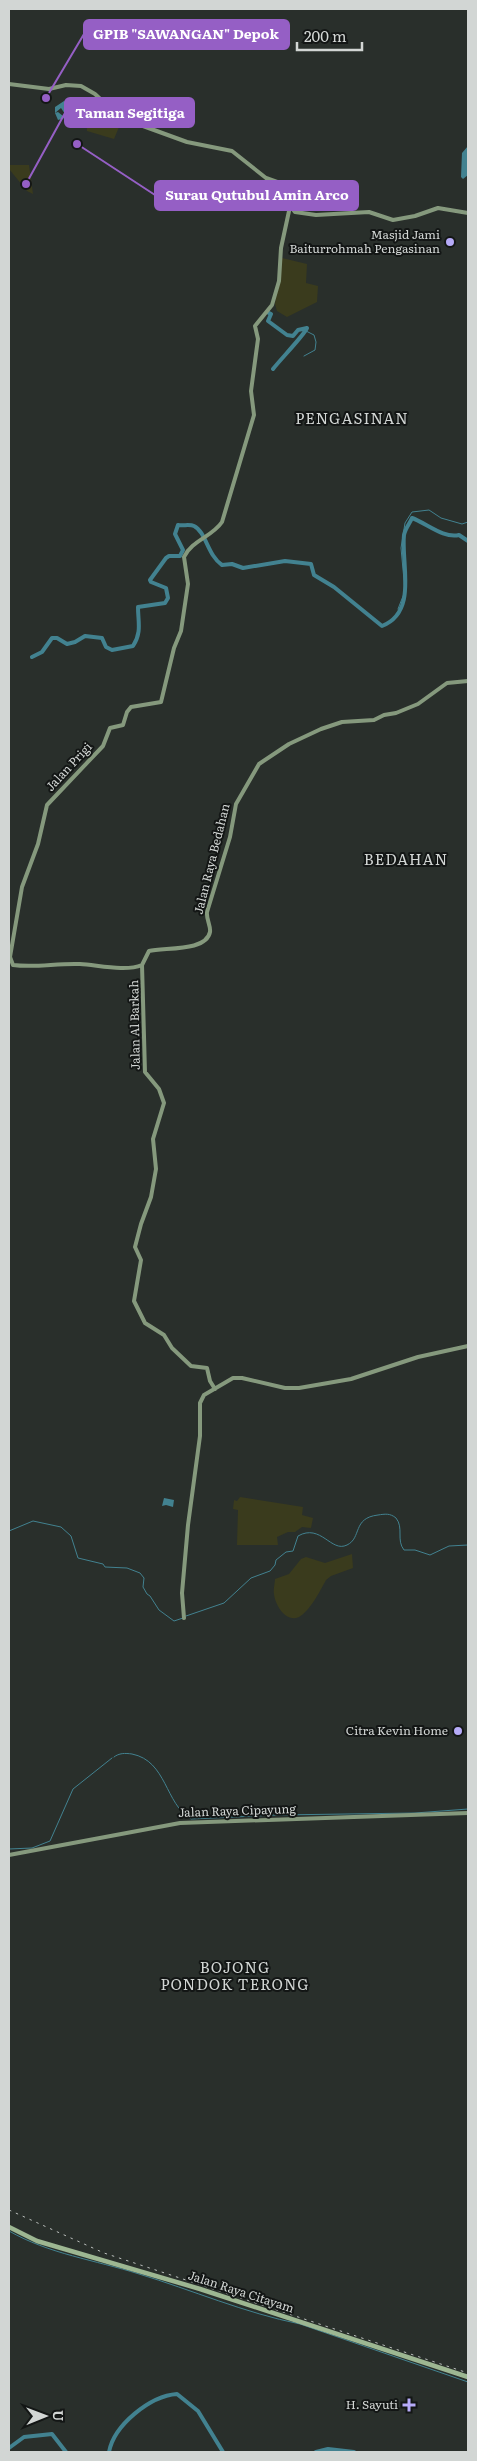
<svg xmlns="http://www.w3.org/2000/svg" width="477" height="2461" viewBox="0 0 477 2461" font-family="Literata,serif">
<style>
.green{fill:#3a3b1d}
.water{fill:#428290}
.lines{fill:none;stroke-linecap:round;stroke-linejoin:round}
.stream{stroke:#428290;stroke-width:1}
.river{stroke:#428290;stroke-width:4}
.secondary{stroke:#85997d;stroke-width:4}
.primary{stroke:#9db792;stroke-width:4.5}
.rail{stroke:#bbbfbd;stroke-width:1;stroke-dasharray:2.5 5;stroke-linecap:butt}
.poi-dot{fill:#b6abf8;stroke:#131615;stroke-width:2}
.labels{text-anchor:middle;stroke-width:4;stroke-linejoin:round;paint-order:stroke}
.poi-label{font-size:12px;fill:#d2d6d4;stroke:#131615;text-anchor:end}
.street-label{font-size:12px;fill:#d2d6d4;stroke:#131615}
.quarter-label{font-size:15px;letter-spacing:1px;fill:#d2d6d4;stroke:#131615}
.leader{fill:none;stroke:#955fc5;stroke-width:2}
.callout-dot{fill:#955fc5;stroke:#131615;stroke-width:2}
.callout{fill:#955fc5;stroke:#955fc5;stroke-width:2}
.callout-label{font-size:14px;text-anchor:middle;font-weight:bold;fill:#fff}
</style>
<rect width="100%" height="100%" fill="#292f2b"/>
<path class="green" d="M103 106 122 120 114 139 87 131V127Z
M9 165H29L33 194 27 191 9 169Z
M282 258 307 264 306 283 318 286 317 302 287 317 277 311 275 304Z
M240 1497 303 1507 302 1515 313 1518 311 1528 302 1527 295 1532H288L277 1537 278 1545H237L238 1510 233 1509 234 1500 237 1501Z
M352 1554 353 1568 331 1576 326 1580C320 1591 310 1611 299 1617 286 1623 275 1605 274 1594 273 1590 275 1583 275 1579L289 1574 301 1559 306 1557 325 1563Z"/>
<path class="water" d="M64 101 70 104 68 117 58 120 55 113 58 112 63 116 65 114 61 108 55 113V107Z
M468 146V175L463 179 461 177 462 153Z
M164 1498 174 1500 173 1507 166 1505 162 1506Z"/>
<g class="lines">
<path class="stream" d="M304 356 315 350 316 342 314 335 306 331
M398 609 405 591 401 548 405 523 412 512 429 510 441 518 462 524 468 522
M9 1531 33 1521 61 1527 71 1536 78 1558 103 1564 105 1567 127 1568 140 1573 144 1578 143 1587 147 1594 150 1596 159 1610 174 1621 183 1618
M186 1616 224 1603 251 1578 270 1571 275 1565 276 1560 286 1552 293 1551 298 1536C321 1523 331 1553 347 1545 362 1538 352 1518 378 1515 385 1514 390 1513 396 1518 404 1528 396 1540 404 1550H415L430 1555 449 1546 468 1545
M114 1757C119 1753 125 1753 132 1754 167 1761 165 1804 191 1819L277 1815 415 1813 468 1809
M9 1849 32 1848 50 1841 73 1789 112 1758
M9 2231C49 2254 95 2260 139 2274 192 2290 245 2313 300 2324L468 2382"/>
<path class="river" d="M267 312 271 314 268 321 287 335 293 336 298 330 307 328C305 334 279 361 273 369
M32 657 42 652 52 638H57L67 644 75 642 85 636 102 638 106 647 112 650 133 646C142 632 138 622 138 607L165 603 168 598 166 588 151 582 150 580 166 558 169 556H180L183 550 175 534 178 525C183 526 190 524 194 526 206 532 208 556 222 565L232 564 243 568 285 561 311 564 314 575 334 587 382 626C418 612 401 564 404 535 405 529 410 523 412 518 426 523 444 539 459 535L468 541
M9 2448 24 2437 52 2434 66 2452
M109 2452C114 2425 150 2396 177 2394L198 2411 223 2452
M316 2452 328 2449 354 2452"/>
<path class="secondary" d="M9 84 49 89 66 85 81 86 95 94 113 111 132 122 187 142 232 151 266 178 294 188 281 248 279 281 272 305 255 326 258 339 251 391 254 415 222 522C212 537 192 540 184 557L188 584 181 631 174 648 161 702 131 707 127 712 123 725 110 728 103 746 47 805 38 844 22 887 10 957 13 965C35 968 57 963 80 964 98 965 125 972 142 965
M291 207 295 212 316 215 369 212 393 220 415 216 438 208 468 213
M142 965 149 951C164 947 206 952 210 932 211 926 206 919 207 912L230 837 236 804 259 764 289 744 321 729 342 722 374 720 384 715 396 713 418 704 447 683 468 681
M142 965 145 1072 159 1089 164 1103 153 1139 156 1169 151 1197 141 1224 135 1247 141 1260 134 1301 145 1323 164 1335 172 1348 191 1366 207 1368 210 1381 215 1389
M184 1618 182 1593 188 1525 200 1436V1403L204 1395 233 1378H242L285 1388H299L351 1379 418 1357 468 1346
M9 1855 180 1823 468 1813"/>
<path class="primary" d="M9 2227 37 2241 200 2289 468 2377"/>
<path class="rail" d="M9 2210 104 2253 468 2373"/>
</g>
<g class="poi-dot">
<circle cx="450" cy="242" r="5"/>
<circle cx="458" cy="1731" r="5"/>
<path d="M406.5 2397.5h5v5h5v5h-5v5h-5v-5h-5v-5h5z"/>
</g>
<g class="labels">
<g class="poi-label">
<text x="440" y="239">Masjid Jami<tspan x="440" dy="14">Baiturrohmah Pengasinan</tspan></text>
<text x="448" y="1735">Citra Kevin Home</text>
<text x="398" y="2409">H. Sayuti</text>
</g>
<g class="street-label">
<text transform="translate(69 767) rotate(-47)" y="4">Jalan Prigi</text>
<text transform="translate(212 859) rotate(-76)" y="4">Jalan Raya Bedahan</text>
<text transform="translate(135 1025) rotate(-91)" y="4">Jalan Al Barkah</text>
<text transform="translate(237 1811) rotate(-2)" y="4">Jalan Raya Cipayung</text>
<text transform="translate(241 2292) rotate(18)" y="4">Jalan Raya Citayam</text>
</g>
<g class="quarter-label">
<text x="352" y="424">PENGASINAN</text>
<text x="406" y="865">BEDAHAN</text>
<text x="235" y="1973">BOJONG<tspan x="235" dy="17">PONDOK TERONG</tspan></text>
</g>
</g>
<path class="leader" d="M46 98L84 34M26 184L65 113M77 144L155 195"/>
<g class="callout-dot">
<circle cx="46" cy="98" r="5"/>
<circle cx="26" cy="184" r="5"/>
<circle cx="77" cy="144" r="5"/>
</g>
<g class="callout">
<rect x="84" y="20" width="205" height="29" rx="5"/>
<rect x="65" y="98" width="129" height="29" rx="5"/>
<rect x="155" y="181" width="203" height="29" rx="5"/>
</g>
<g class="callout-label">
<text x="186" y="39">GPIB "SAWANGAN" Depok</text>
<text x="130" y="118">Taman Segitiga</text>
<text x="257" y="200">Surau Qutubul Amin Arco</text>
</g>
<rect width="477" height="2461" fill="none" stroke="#d2d6d4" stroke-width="20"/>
<g transform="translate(45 2416) rotate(89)" stroke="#131615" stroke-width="4" paint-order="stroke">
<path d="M0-4L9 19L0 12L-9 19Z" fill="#d2d6d4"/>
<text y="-8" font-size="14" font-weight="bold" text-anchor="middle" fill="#d2d6d4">U</text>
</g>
<path d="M297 42v8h65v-8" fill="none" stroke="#d2d6d4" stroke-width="2.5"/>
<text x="304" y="42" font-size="15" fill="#d2d6d4" stroke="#131615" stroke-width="4" paint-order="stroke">200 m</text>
</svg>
